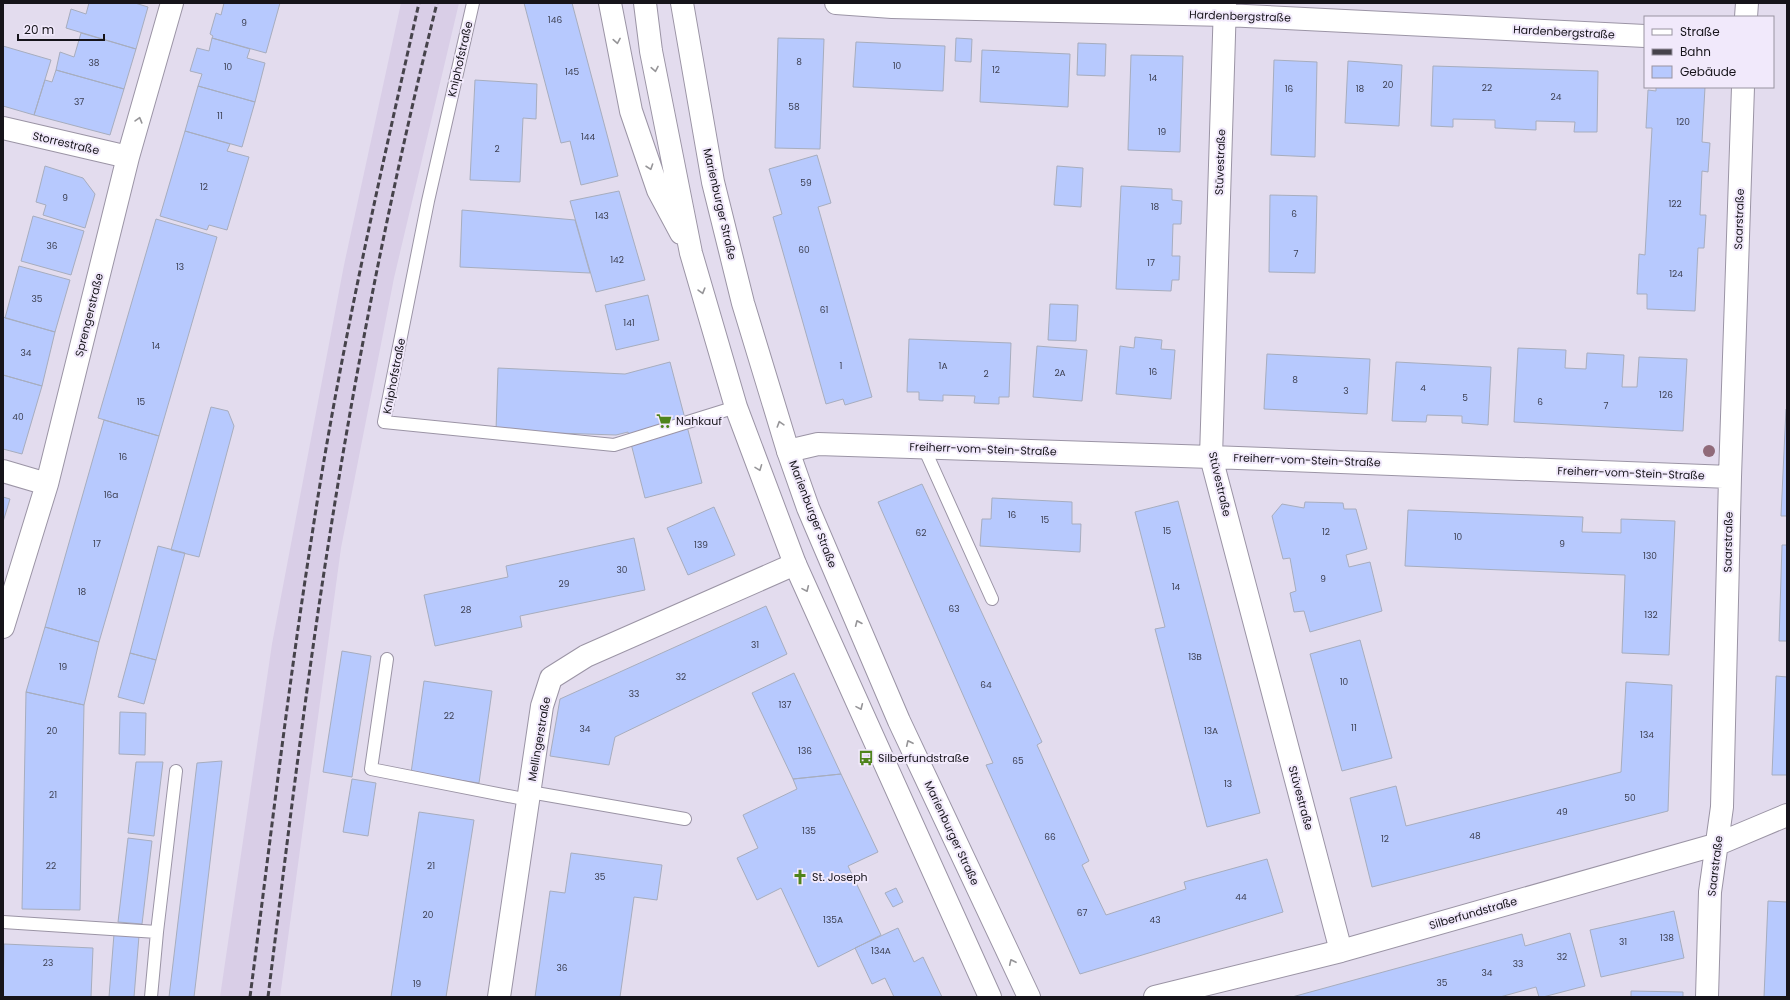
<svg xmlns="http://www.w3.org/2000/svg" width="1790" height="1000" viewBox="0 0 1790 1000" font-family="Poppins,sans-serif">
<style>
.built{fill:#d9cee7}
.building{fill:#b7c9fe;stroke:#a7adbe}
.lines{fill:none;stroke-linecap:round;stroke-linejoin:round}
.service-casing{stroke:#9b94a5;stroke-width:14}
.minor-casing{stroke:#9b94a5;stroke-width:24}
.secondary-casing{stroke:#9b94a5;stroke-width:24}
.service{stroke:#fff;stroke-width:12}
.minor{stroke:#fff;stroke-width:22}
.secondary{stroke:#fff;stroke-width:22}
.rail{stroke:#46434b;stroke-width:3;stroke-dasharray:6 3;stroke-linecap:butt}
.tree{fill:#906a79}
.oneway{stroke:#969598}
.labels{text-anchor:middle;stroke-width:4;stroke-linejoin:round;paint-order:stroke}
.number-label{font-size:9px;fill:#3e4153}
.street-label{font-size:11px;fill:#16141a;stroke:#f1e9fb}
.poi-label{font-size:11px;fill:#16141a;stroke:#f1e9fb;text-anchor:start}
</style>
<rect width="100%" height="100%" fill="#e3dcee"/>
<path class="built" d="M401 3H459L394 278 341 548 280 997H220L272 644 344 265Z"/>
<path class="building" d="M89 3H135L148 7 136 49 66 28 71 9 86 14Z
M224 3H280L266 53 212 38 213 36 210 34 216 13 221 15Z
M524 3H572L618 176 581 185 570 141 561 143Z
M81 33 136 49 124 89 56 70 60 52 74 57Z
M212 38 250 49 247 58 265 63 255 102 198 86 202 74 190 71 197 48 209 51Z
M778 38 824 39 820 149 775 148Z
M956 38 972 39 971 62 955 61Z
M856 42 945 46 943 91 853 87Z
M1078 43 1106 44 1105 76 1077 75Z
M3 46 51 60 34 115 3 106Z
M982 50 1070 54 1068 107 980 102Z
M1131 55 1183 56 1180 152 1128 150Z
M1274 60 1317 62 1315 157 1271 155Z
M1348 61 1402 65 1399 126 1345 123Z
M1433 66 1598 71 1597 132H1574L1575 122 1536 121V130L1495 128V120L1453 119V127L1431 126Z
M56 70 124 89 110 135 34 115 45 80 52 82Z
M475 80 537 84 536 119 523 118 520 182 470 180Z
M198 86 255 102 242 147 185 131Z
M1656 87H1705L1702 142 1710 143 1708 172 1702 171 1700 215H1706L1704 248H1698L1695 311 1647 309V294H1637L1639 254 1645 255 1652 128H1646L1648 90 1656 91Z
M185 131 230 144 227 151 249 157 227 230 209 225 207 230 160 216Z
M817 155 831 203 818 207 872 397 845 405 843 399 826 404 773 217 782 214 769 169Z
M45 166 83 178 95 194 85 228 43 215 46 205 36 202Z
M1057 166 1083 168 1081 207 1054 205Z
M1121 186 1172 189V200L1182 201 1181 224H1173L1172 256H1180L1179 280H1172L1171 291 1116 289Z
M619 191 645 280 596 292 570 201Z
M1270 195 1317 196 1315 273 1269 272Z
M462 210 575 220 590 273 460 267Z
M33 216 84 231 71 275 21 261Z
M156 219 217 237 159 436 98 418Z
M19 266 70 280 55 332 5 318Z
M648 295 659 340 616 350 605 305Z
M1050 304 1078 305 1076 341 1048 340Z
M3 317 55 332 42 386 3 375Z
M1135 337 1162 340 1161 349 1175 350 1171 399 1116 394 1120 346 1134 348Z
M909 339 1011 343 1009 397H999V404L974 403 975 396 943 395V401L919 400V392H907Z
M1037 346 1087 350 1082 401 1033 397Z
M1518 348 1566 350 1565 368 1586 369 1587 353 1624 355 1622 387H1637L1639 357 1687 359 1683 431 1514 422Z
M1267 354 1370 359 1367 414 1264 409Z
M670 362 702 483 645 498 628 432 616 435 496 431 498 368 625 374Z
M1396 362 1491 367 1488 425 1462 423V416L1427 415 1426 422 1392 421Z
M3 375 42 386 22 454 3 449Z
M211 407 228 411 234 426 199 557 171 550Z
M1786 409H1787V516H1781Z
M104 420 159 436 99 642 45 627Z
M922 484 1042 742 1037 745 1089 861 1082 865 1106 915 1186 889 1184 882 1267 859 1283 912 1080 974 986 765 993 763 878 502Z
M3 497 10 499 3 522Z
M992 498 1072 502V524H1081L1080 552 980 546 982 519H991Z
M1178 501 1260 813 1207 827 1155 629 1165 627 1135 512Z
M1305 502 1343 503 1344 509H1356L1367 549 1346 555 1349 567 1370 562 1382 611 1310 632 1304 611 1294 612 1290 593 1296 591 1290 558 1283 559 1272 516 1282 504 1304 508Z
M714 507 735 555 688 575 667 528Z
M1408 510 1583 517 1582 532 1621 533V519L1675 521 1669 655 1622 653 1625 575 1405 566Z
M634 538 645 590 520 616 522 627 435 646 424 595 508 577 506 566Z
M1782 545H1787V641H1779Z
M158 546 185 553 156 660 130 653Z
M766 606 787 654 615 737 609 765 550 756 560 699Z
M45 627 99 642 84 705 26 692Z
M1360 640 1392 758 1342 771 1310 654Z
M342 651 371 656 352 777 323 772Z
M130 653 156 660 144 704 118 697Z
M794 673 841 774 793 779 752 693Z
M1776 676 1787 677V775H1772Z
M424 681 492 691 479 783 411 773Z
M1626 682 1672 685 1668 811 1372 887 1350 798 1396 786 1406 826 1621 772Z
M26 692 84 705 80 910 22 909Z
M120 712 146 713 145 755 119 754Z
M222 761 194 997H169L197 763Z
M136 762H163L154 836 128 833Z
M841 774 878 852 848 866 881 935 818 967 781 888 757 900 737 858 758 848 743 815 797 789 793 779Z
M352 779 376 783 368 836 343 832Z
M419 812 474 820 446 997H391Z
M128 838 152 841 142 924 118 922Z
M571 853 662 865 657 900 634 897 620 997H535L550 891 565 893Z
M896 888 903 902 893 907 885 893Z
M1768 901 1787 902V997H1764Z
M1674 911 1684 958 1601 977 1590 930Z
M898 928 914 962 923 957 942 997H894L885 978 872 984 855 948Z
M1570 933 1585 986 1543 997H1539L1536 987 1500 997H1292L1522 934 1525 946Z
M114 934 139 936 134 997H109Z
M4 944 93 948 91 997H3Z
M1631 991 1683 992V997H1631Z"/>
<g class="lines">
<defs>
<path id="service" d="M473 3 428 201 384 422 614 445 736 407
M924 448 992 599
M387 659 371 769 529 800
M530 792 685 819
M3 922 157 932 176 771
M151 997 157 932"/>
<path id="minor" d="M836 3 892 7 1225 15 1645 36
M1225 3 1211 457 1341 951
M1746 17 1747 3
M3 128 128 157
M788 451 818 444 1211 457 1730 477
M3 471 47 484
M3 627 47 484 128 157 172 3
M499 997 542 706 551 678 586 656 795 564
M1155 997 1341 951 1718 844 1787 815
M1707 997 1710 892 1722 807 1730 477 1743 87"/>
<path id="secondary" d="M610 3 631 111 658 190 681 233
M645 3 651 51 691 253 736 407 795 564 990 997
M682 3 713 182 743 303 788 451 808 508 899 721 1029 997"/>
</defs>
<use href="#service" class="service-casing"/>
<use href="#minor" class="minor-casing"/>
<use href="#secondary" class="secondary-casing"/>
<use href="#service" class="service"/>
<use href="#minor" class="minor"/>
<use href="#secondary" class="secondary"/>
<path class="rail" d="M250 997C270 843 288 688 312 535 339 356 379 179 419 3
M268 997C287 844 305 692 329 540 357 359 393 180 437 3"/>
</g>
<circle class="tree" cx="1709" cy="451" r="6"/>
<defs><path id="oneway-chevron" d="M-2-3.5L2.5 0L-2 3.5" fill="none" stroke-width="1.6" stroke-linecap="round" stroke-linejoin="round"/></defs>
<g class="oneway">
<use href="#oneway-chevron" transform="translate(617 41) rotate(80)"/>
<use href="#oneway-chevron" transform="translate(655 69) rotate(79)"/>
<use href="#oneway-chevron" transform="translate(139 120) rotate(-74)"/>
<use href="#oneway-chevron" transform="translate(650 167) rotate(71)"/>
<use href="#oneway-chevron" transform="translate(702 291) rotate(74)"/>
<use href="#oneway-chevron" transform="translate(780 424) rotate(-107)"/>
<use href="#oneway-chevron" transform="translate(759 468) rotate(69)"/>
<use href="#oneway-chevron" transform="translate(806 589) rotate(66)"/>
<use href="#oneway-chevron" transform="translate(858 623) rotate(-113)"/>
<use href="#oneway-chevron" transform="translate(860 707) rotate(66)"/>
<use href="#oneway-chevron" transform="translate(909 743) rotate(-115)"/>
<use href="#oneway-chevron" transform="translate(1012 962) rotate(-115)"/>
</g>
<defs>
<symbol id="supermarket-bare" viewBox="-9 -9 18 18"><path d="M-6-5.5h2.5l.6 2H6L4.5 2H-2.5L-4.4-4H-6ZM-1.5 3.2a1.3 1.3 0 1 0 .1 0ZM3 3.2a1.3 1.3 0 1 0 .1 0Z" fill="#4f841c" stroke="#f1e9fb" stroke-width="2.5" paint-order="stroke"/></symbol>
<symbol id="bus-bare" viewBox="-9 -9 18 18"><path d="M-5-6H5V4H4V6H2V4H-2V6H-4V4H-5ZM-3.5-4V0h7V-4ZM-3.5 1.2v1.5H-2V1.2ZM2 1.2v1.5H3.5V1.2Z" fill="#4f841c" stroke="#f1e9fb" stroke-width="2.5" paint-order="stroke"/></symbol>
<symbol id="church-bare" viewBox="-9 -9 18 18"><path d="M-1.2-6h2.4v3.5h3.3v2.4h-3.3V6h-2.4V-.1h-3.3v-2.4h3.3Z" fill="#4f841c" stroke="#f1e9fb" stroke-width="2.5" paint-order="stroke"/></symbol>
</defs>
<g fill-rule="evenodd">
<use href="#supermarket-bare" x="653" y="410" width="22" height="22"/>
<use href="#bus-bare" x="855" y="747" width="22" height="22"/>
<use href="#church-bare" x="789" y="866" width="22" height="22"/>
</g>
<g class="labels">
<g class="number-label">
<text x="555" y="23">146</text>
<text x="244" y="26">9</text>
<text x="799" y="65">8</text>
<text x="94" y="66">38</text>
<text x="897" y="69">10</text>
<text x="228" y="70">10</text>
<text x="996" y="73">12</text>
<text x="572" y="75">145</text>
<text x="1153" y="81">14</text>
<text x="1388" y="88">20</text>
<text x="1487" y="91">22</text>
<text x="1289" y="92">16</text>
<text x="1360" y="92">18</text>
<text x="1556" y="100">24</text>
<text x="79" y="105">37</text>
<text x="794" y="110">58</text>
<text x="220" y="119">11</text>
<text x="1683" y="125">120</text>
<text x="1162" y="135">19</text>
<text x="588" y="140">144</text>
<text x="497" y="152">2</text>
<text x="806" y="186">59</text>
<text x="204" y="190">12</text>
<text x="65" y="201">9</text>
<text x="1675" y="207">122</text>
<text x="1155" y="210">18</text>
<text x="1294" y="217">6</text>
<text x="602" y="219">143</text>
<text x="52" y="249">36</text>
<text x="804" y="253">60</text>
<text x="1296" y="257">7</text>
<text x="617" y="263">142</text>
<text x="1151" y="266">17</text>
<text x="180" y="270">13</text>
<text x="1676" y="277">124</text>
<text x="37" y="302">35</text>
<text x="824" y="313">61</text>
<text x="629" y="326">141</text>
<text x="156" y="349">14</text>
<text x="26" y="356">34</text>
<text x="841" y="369">1</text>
<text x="943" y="369">1A</text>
<text x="1153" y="375">16</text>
<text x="1060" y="376">2A</text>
<text x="986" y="377">2</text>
<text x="1295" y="383">8</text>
<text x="1423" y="391">4</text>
<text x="1346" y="394">3</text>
<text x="1666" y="398">126</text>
<text x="1465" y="401">5</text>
<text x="141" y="405">15</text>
<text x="1540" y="405">6</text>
<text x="1606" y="409">7</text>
<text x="18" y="420">40</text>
<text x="123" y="460">16</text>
<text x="111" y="498">16a</text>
<text x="1012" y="518">16</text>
<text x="1045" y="523">15</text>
<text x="1167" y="534">15</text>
<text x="1326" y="535">12</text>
<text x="921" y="536">62</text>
<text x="1458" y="540">10</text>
<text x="97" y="547">17</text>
<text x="1562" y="547">9</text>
<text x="701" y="548">139</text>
<text x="1650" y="559">130</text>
<text x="622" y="573">30</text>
<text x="1323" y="582">9</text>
<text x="564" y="587">29</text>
<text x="1176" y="590">14</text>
<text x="82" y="595">18</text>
<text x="954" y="612">63</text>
<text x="466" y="613">28</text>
<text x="1651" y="618">132</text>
<text x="755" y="648">31</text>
<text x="1195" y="660">13B</text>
<text x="63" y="670">19</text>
<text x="681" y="680">32</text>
<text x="1344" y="685">10</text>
<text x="986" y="688">64</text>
<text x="634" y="697">33</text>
<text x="785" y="708">137</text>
<text x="449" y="719">22</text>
<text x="1354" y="731">11</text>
<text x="585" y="732">34</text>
<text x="52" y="734">20</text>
<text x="1211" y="734">13A</text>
<text x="1647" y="738">134</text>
<text x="805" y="754">136</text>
<text x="1018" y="764">65</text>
<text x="1228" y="787">13</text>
<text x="53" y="798">21</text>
<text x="1630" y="801">50</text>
<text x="1562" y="815">49</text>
<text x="809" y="834">135</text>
<text x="1475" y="839">48</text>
<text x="1050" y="840">66</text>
<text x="1385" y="842">12</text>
<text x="51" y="869">22</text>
<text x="431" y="869">21</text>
<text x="600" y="880">35</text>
<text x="1241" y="900">44</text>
<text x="1082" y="916">67</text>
<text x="428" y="918">20</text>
<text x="833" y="923">135A</text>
<text x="1155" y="923">43</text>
<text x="1667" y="941">138</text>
<text x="1623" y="945">31</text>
<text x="881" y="954">134A</text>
<text x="1562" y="960">32</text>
<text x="48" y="966">23</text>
<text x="1518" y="967">33</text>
<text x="562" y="971">36</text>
<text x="1487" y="976">34</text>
<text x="1442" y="986">35</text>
<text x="417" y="987">19</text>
</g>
<g class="street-label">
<text transform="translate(1240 16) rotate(2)" y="4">Hardenbergstraße</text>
<text transform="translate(1564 32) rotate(3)" y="4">Hardenbergstraße</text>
<text transform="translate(460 59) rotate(-77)" y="4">Kniphofstraße</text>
<text transform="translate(66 143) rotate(13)" y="4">Storrestraße</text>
<text transform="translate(1220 162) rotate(-88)" y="4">Stüvestraße</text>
<text transform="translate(720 204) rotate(77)" y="4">Marienburger Straße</text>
<text transform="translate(1739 219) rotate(-88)" y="4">Saarstraße</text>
<text transform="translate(89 315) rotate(-76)" y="4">Sprengerstraße</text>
<text transform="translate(394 376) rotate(-79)" y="4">Kniphofstraße</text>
<text transform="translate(983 449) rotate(2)" y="4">Freiherr-vom-Stein-Straße</text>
<text transform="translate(1307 460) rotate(2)" y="4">Freiherr-vom-Stein-Straße</text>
<text transform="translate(1631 473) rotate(2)" y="4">Freiherr-vom-Stein-Straße</text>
<text transform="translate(1220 484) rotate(77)" y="4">Stüvestraße</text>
<text transform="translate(813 514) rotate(69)" y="4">Marienburger Straße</text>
<text transform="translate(1728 542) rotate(-89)" y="4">Saarstraße</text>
<text transform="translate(539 739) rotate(-80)" y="4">Mellingerstraße</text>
<text transform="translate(1301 798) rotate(75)" y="4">Stüvestraße</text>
<text transform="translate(952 833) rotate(65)" y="4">Marienburger Straße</text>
<text transform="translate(1715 866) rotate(-83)" y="4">Saarstraße</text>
<text transform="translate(1473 913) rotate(-16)" y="4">Silberfundstraße</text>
</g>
<g class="poi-label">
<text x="676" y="425">Nahkauf</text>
<text x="878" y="762">Silberfundstraße</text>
<text x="812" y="881">St. Joseph</text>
</g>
</g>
<rect width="1790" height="1000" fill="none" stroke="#16141a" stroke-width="8"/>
<rect x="1644" y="16" width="130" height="72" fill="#f1e9fb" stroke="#9994a1"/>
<rect x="1652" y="29" width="20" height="6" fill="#ffffff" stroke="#9994a1"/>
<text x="1680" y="36" font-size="12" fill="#16141a">Straße</text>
<rect x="1652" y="49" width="20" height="6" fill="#46434b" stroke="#9994a1"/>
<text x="1680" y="56" font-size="12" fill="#16141a">Bahn</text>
<rect x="1652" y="66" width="20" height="12" fill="#b7c9fe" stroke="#9994a1"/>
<text x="1680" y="76" font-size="12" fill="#16141a">Gebäude</text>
<path d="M18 34v6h86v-6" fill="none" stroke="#16141a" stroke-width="2"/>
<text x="24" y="34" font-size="12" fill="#16141a" stroke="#f1e9fb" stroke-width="3" paint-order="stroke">20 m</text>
</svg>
